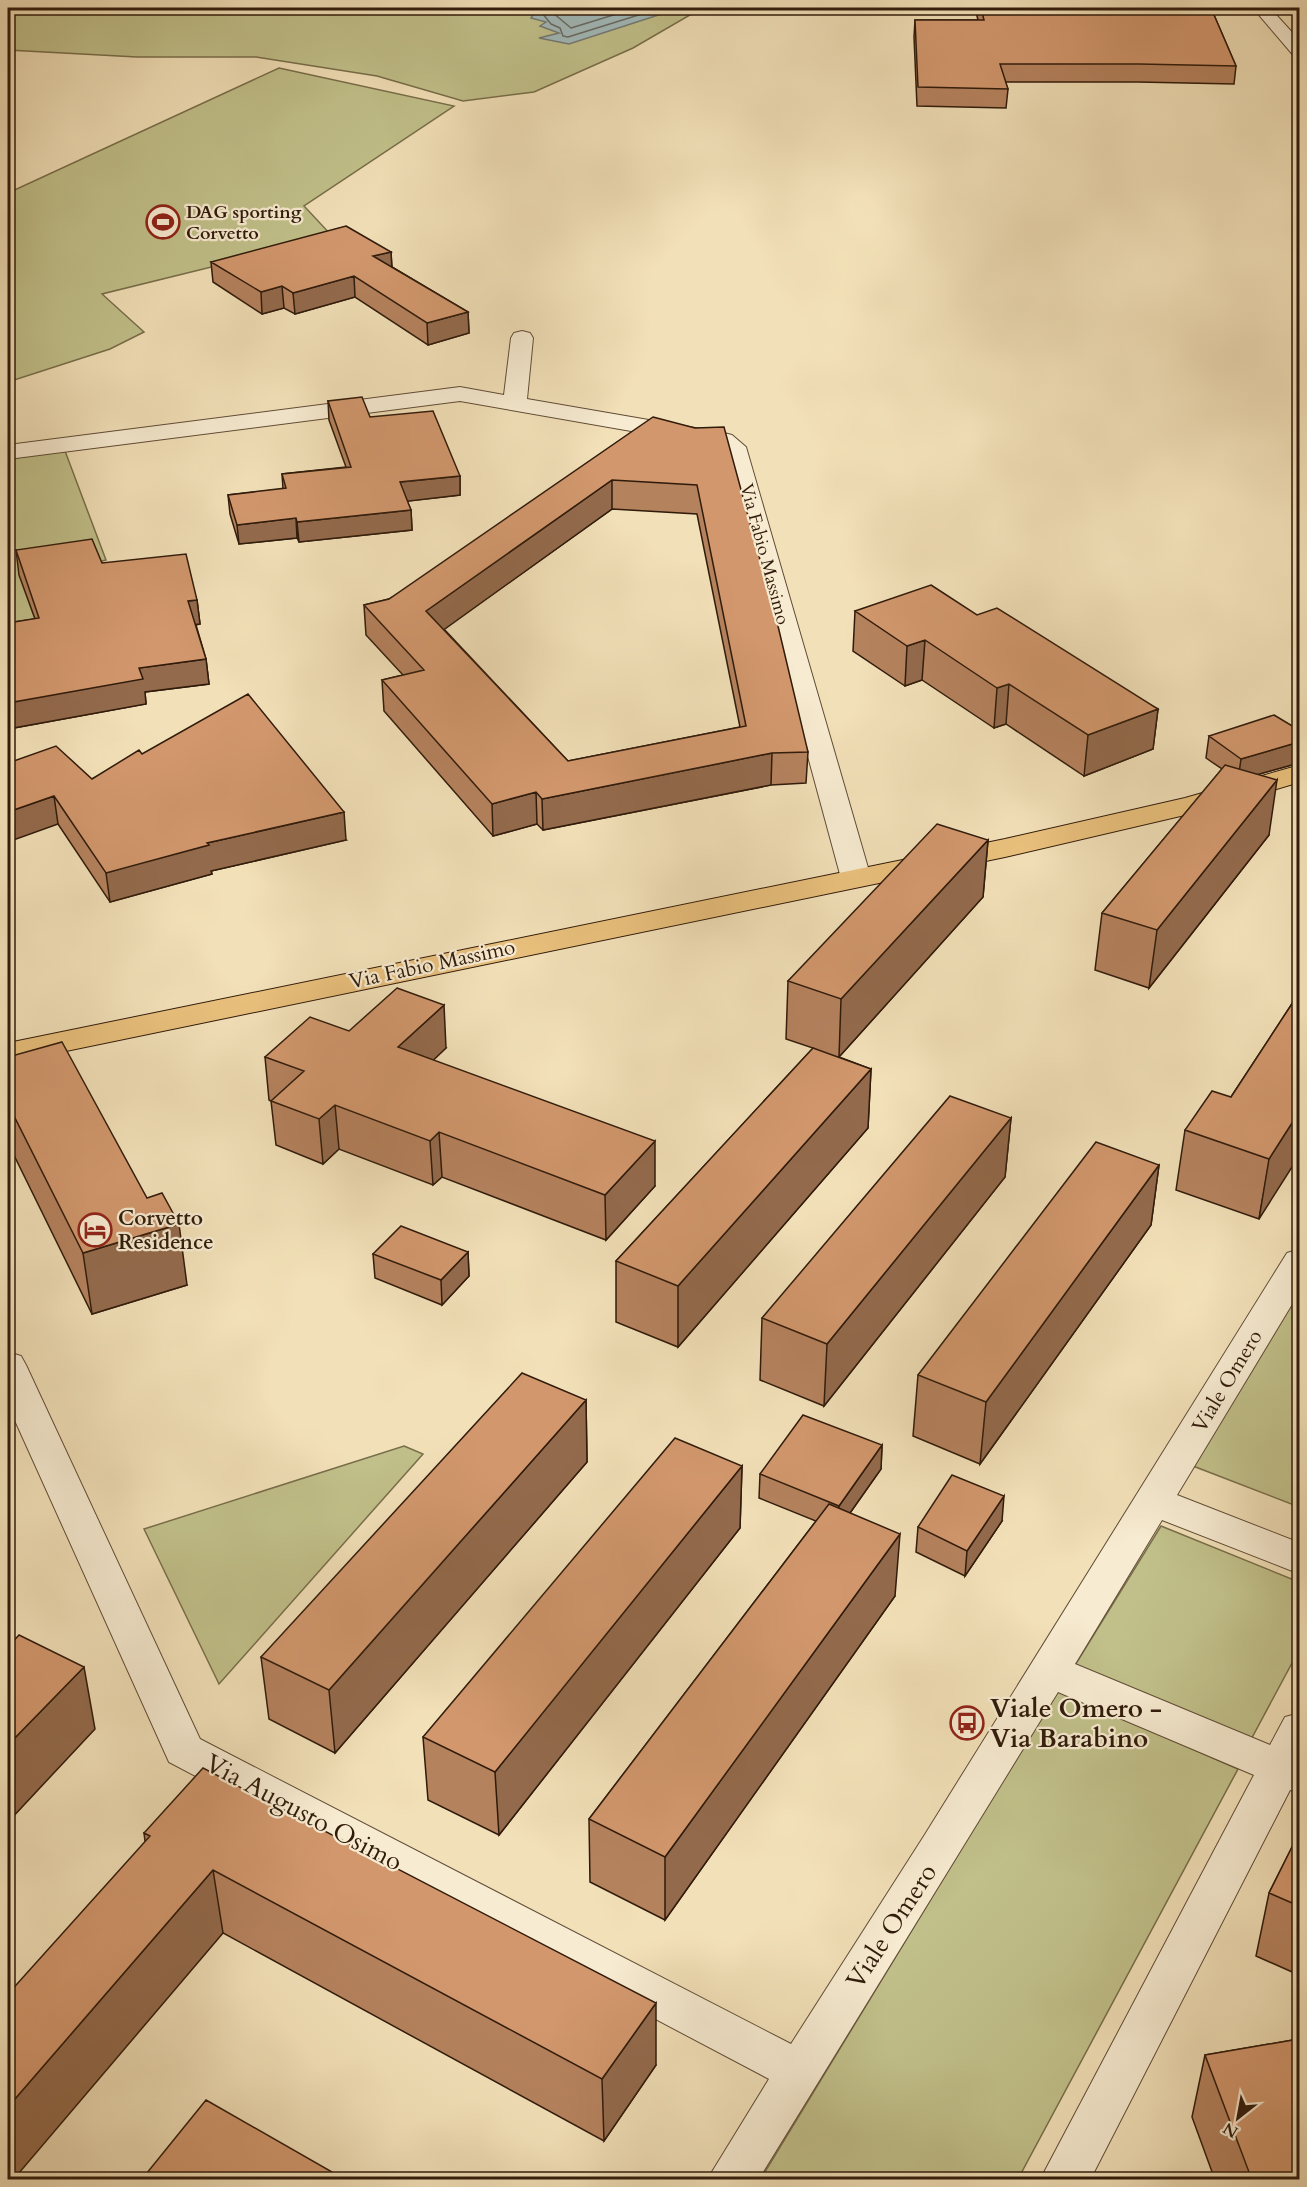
<svg xmlns="http://www.w3.org/2000/svg" width="1307" height="2187" viewBox="0 0 1307 2187" font-family="Cardo,serif">
<style>
.green{fill:#c1c08a;stroke:#786e4a;stroke-width:1.5}
.water{fill:#a1babb;stroke:#747a75;stroke-width:1.5}
.lines{fill:none;stroke-linecap:round;stroke-linejoin:round}
.shore{stroke:#686a63;stroke-width:1.5}
.minor-casing{stroke:#604c36;stroke-width:2}
.major-casing{stroke:#301b0b;stroke-width:2}
.minor{fill:#f7ebd1;fill-rule:evenodd}
.major{fill:#e9c07c;fill-rule:evenodd}
.wall{fill:#b5825e;stroke:#301b0b;stroke-width:1.5;fill-rule:evenodd}
.shaded-wall{fill:#936a4c;stroke:#301b0b;stroke-width:1.5}
.building{fill:#d2976d;stroke:#301b0b;stroke-width:1.5;fill-rule:evenodd}
.labels{text-anchor:middle;stroke-width:4.5;stroke-linejoin:round;paint-order:stroke}
.far-poi-label{font-size:18px;font-weight:bold;fill:#301b0b;stroke:#f7ebd1;text-anchor:start}
.far-street-label{font-size:18px;fill:#301b0b;stroke:#f7ebd1}
.street-label{font-size:21px;fill:#301b0b;stroke:#f7ebd1}
.poi-label{font-size:21px;font-weight:bold;fill:#301b0b;stroke:#f7ebd1;text-anchor:start}
.near-poi-label{font-size:26px;font-weight:bold;fill:#301b0b;stroke:#f7ebd1;text-anchor:start}
.near-street-label{font-size:26px;fill:#301b0b;stroke:#f7ebd1}
</style>
<rect width="100%" height="100%" fill="#f2e0b8"/>
<filter id="stains"><feTurbulence type="fractalNoise" baseFrequency=".00333" numOctaves="4"/><feColorMatrix values="0 0 0 0 .2 0 0 0 0 .09 0 0 0 0 .02 0 0 0 .5 -.17"/></filter>
<radialGradient id="worn" r=".72"><stop offset=".6" stop-color="#630" stop-opacity="0"/><stop offset="1" stop-color="#630" stop-opacity=".3"/></radialGradient>
<path class="green" d="M8 8H702L633 48 534 92 463 101 377 76 256 57H137L8 50Z
M279 68 454 106 304 206 333 237 102 294 144 332 110 349 8 382V193Z
M65 451 106 560 95 563 43 643 8 649V459Z
M1299 1291V1507L1193 1466Z
M404 1446 423 1454 219 1684 144 1529Z
M1161 1526 1299 1582V1650L1248 1745 1072 1670Z
M1058 1690 1238 1769 1018 2179 760 2180Z"/>
<path class="water" d="M521 8H520H680L569 44 539 38 559 33 540 26 546 22 531 18 535 12Z"/>
<g class="lines">
<path class="shore" d="M538 8 551 24 560 28 563 36 568 37 661 8
M547 8 571 28 636 8"/>
<defs>
<path id="minor" d="M1253 8H1270L1300 41V57L1294 56Z
M522 331 530 333 533 338 527 399 724 433 732 435 746 447 871 878 867 884 856 887 845 884 841 878 728 462 724 451 717 446 460 401 8 459V445L460 387 504 395 511 338 514 333Z
M1300 1249V1291L1177 1495 1300 1543V1574L1162 1520 1075 1664 1270 1745 1285 1717 1300 1713V1793L1290 1790 1090 2180H1040L1254 1775 1058 1692 758 2180H707L769 2079 169 1762 8 1405V1352L21 1356 26 1365 200 1739 791 2044 924 1836 1287 1253Z"/>
<path id="major" d="M1300 765V782L1202 811 1005 857 8 1063V1043L1005 839 1185 798Z"/>
</defs>
<use href="#minor" class="minor-casing"/>
<use href="#major" class="major-casing"/>
<use href="#minor" class="minor"/>
<use href="#major" class="major"/>
</g>
<path class="wall" d="M975 8H1211L1236 66 1234 84 1138 82H1005L1008 89 1006 108 917 106 914 37 915 20H978Z
M391 252 392 267 468 312 469 333 428 345 355 297 295 314 284 308 262 314 213 282 211 262Z
M328 401 370 417 460 476V495L407 501 411 510 412 530 299 542 297 538 239 544 230 514 228 495 283 489 282 474 346 467 329 420Z
M695 428 808 752 806 783 771 785 543 830 537 824 493 836 384 711 382 680 403 675 366 635 364 605 389 599ZM612 509 697 514 740 727 568 761 444 629Z
M16 550 102 563 197 600 200 624 196 625 206 659 209 684 145 692 146 704 8 729V623L35 619 19 575Z
M855 611 977 615 1158 709 1153 749 1084 776 1006 724 994 728 922 680 905 686 853 651Z
M1209 736 1299 763 1259 774 1269 835 1149 988 1095 970 1102 913 1222 769 1206 758Z
M142 754 346 840 211 871 212 874 110 902 58 824 8 763 92 779Z
M988 840 983 897 839 1057 871 1069 868 1128 678 1347 616 1322V1261L813 1048 786 1039 788 981Z
M1299 993 1259 1219 1176 1190 1185 1130 1231 1097Z
M349 1031 446 1048 433 1060 655 1186 606 1240 442 1177 433 1185 339 1149 323 1164 276 1145 271 1101 269 1100 265 1057Z
M8 1057 187 1285 92 1314 8 1143Z
M1011 1118 1005 1177 824 1406 760 1380 762 1318Z
M1159 1165 1151 1225 980 1464 913 1436 918 1375Z
M468 1252 469 1276 442 1305 375 1278 373 1254Z
M586 1400 587 1462 335 1753 269 1719 261 1657Z
M882 1445 881 1469 850 1513 895 1596 665 1920 590 1882 589 1819 816 1521 759 1498 760 1474Z
M742 1466 740 1528 499 1835 428 1800 423 1737Z
M1002 1521 965 1576 916 1552 918 1527Z
M144 1833 656 2065 604 2141 223 1933 145 1841Z
M1299 1833V1975L1256 1956 1269 1893Z
M1299 2039V2180H1215L1192 2117 1205 2055Z"/>
<path class="shaded-wall" d="M391 252 392 272 373 256Z
M354 276 355 297 295 314 293 293Z
M282 286 284 308 262 314 261 292Z
M468 312 469 333 428 345 427 323Z
M460 476V495L401 502 400 482Z
M612 480V509L428 641 426 611Z
M411 510 412 530 299 542 297 522Z
M296 518 297 538 239 544 237 525Z
M197 600 200 624 191 625 188 601Z
M925 640 922 680 905 686 907 646Z
M206 659 209 684 145 692 146 704 8 729V703L139 668Z
M1009 684 1006 724 994 728 997 688Z
M1158 709 1153 749 1084 776 1088 735Z
M1299 742V763L1238 780 1241 759Z
M772 753 771 785 543 830 542 799Z
M1277 780 1269 835 1149 988 1157 930Z
M536 792 537 824 493 836 492 804Z
M54 796 58 824 8 842V812Z
M344 812 346 840 211 871 212 874 110 902 106 873 207 843Z
M988 840 983 897 839 1057 841 999Z
M444 1005 446 1048 401 1091 398 1047Z
M871 1069 868 1128 678 1347V1286Z
M335 1105 339 1149 323 1164 319 1119Z
M1299 1112V1156L1259 1219 1269 1159Z
M1011 1118 1005 1177 824 1406 827 1344Z
M439 1132 442 1177 433 1185 430 1141Z
M655 1141V1186L606 1240 605 1195Z
M1159 1165 1151 1225 980 1464 986 1402Z
M179 1224 187 1285 92 1314 83 1253Z
M468 1252 469 1276 442 1305 441 1280Z
M586 1400 587 1462 335 1753 329 1690Z
M882 1445 881 1469 838 1530 839 1506Z
M742 1466 740 1528 499 1835 495 1772Z
M1004 1496 1002 1521 965 1576 967 1551Z
M8 1499 12 1520 8 1524Z
M900 1534 895 1596 665 1920V1857Z
M84 1667 95 1729 8 1822V1745Z
M213 1870 223 1933 13 2180H8V2107Z
M656 2003V2065L604 2141 602 2079Z"/>
<path class="building" d="M981 8H1211L1236 66 1139 64H1000L1008 89 918 87 915 20H984Z
M346 226 391 252 373 256 468 312 427 323 354 276 293 293 282 286 261 292 211 262Z
M362 397 370 417 433 411 460 476 400 482 411 510 297 522 296 518 237 525 228 495 286 488 282 474 351 467 328 401Z
M653 417 695 428 724 427 778 626 808 752 772 753 542 799 536 792 492 804 382 680 424 670 364 605 389 599ZM612 480 697 485 746 726 568 761 426 611Z
M92 539 102 563 186 554 197 600 188 601 206 659 139 668 143 679 8 703V623L39 618 16 550Z
M931 585 977 615 997 608 1158 709 1088 735 1009 684 997 688 925 640 907 646 855 611Z
M248 694 344 812 207 843 209 845 106 873 54 796 8 812V763L56 746 92 779 139 750 142 754Z
M1274 715 1299 730V742L1241 759 1209 736Z
M1225 765 1277 780 1157 930 1102 913Z
M937 824 988 840 841 999 788 981Z
M397 988 444 1005 398 1047 655 1141 605 1195 439 1132 430 1141 335 1105 319 1119 271 1101 304 1071 265 1057 310 1017 349 1031Z
M1299 993V1112L1269 1159 1185 1130 1212 1091 1231 1097Z
M62 1042 147 1198 162 1193 179 1224 83 1253 8 1104V1057Z
M813 1048 871 1069 678 1286 616 1261Z
M950 1096 1011 1118 827 1344 762 1318Z
M1096 1142 1159 1165 986 1402 918 1375Z
M401 1226 468 1252 441 1280 373 1254Z
M522 1373 586 1400 329 1690 261 1657Z
M803 1415 882 1445 839 1506 760 1474Z
M675 1438 742 1466 495 1772 423 1737Z
M952 1475 1004 1496 967 1551 918 1527Z
M829 1504 900 1534 665 1857 589 1819Z
M19 1635 84 1667 8 1745V1647Z
M203 1768 656 2003 602 2079 213 1870 8 2107V1994L150 1836 144 1833Z
M1299 1833V1906L1269 1893Z
M1299 2039V2174L1266 2180H1252L1205 2055Z
M206 2100 346 2180 142 2179Z"/>
<defs>
<symbol id="stadium-ring" viewBox="-11 -11 22 22"><circle r="9.5" fill="#f7ebd1" stroke="#8f2418" stroke-width="1.5"/><path d="M0-5a6.5 5 0 1 0 0 10a6.5 5 0 1 0 0-10ZM-3.5-1.8h7v3.6h-7Z" fill="#8f2418"/></symbol>
<symbol id="hotel-ring" viewBox="-11 -11 22 22"><circle r="9.5" fill="#f7ebd1" stroke="#8f2418" stroke-width="1.5"/><path d="M-6-4.5h1.5V1H6V5H4.5V3h-9V5H-6ZM-4 0a1.8 1.8 0 1 1 3.6 0ZM.5 0V-2.5h3Q6-2.5 6 0Z" fill="#8f2418"/></symbol>
<symbol id="bus-ring" viewBox="-11 -11 22 22"><circle r="9.5" fill="#f7ebd1" stroke="#8f2418" stroke-width="1.5"/><path d="M-5-6H5V4H4V6H2V4H-2V6H-4V4H-5ZM-3.5-4V0h7V-4ZM-3.5 1.2v1.5H-2V1.2ZM2 1.2v1.5H3.5V1.2Z" fill="#8f2418"/></symbol>
</defs>
<g fill-rule="evenodd">
<use href="#stadium-ring" x="144" y="203" width="38" height="38"/>
<use href="#hotel-ring" x="76" y="1211" width="38" height="38"/>
<use href="#bus-ring" x="948" y="1704" width="38" height="38"/>
</g>
<g class="labels">
<g class="far-poi-label">
<text x="186" y="218">DAG sporting<tspan x="186" dy="21">Corvetto</tspan></text>
</g>
<g class="far-street-label">
<text transform="translate(765 554) rotate(75)" y="6">Via Fabio Massimo</text>
</g>
<g class="street-label">
<text transform="translate(432 964) rotate(-12)" y="7">Via Fabio Massimo</text>
<text transform="translate(1227 1381) rotate(-59)" y="7">Viale Omero</text>
</g>
<g class="poi-label">
<text x="118" y="1225">Corvetto<tspan x="118" dy="24">Residence</tspan></text>
</g>
<g class="near-poi-label">
<text x="990" y="1717">Viale Omero -<tspan x="990" dy="30">Via Barabino</tspan></text>
</g>
<g class="near-street-label">
<text transform="translate(304 1812) rotate(28)" y="9">Via Augusto Osimo</text>
<text transform="translate(891 1926) rotate(-57)" y="9">Viale Omero</text>
</g>
</g>
<rect width="1307" height="2187" fill="none" stroke="#f2e0b8" stroke-width="30"/>
<rect x="9" y="9" width="1289" height="2169" fill="none" stroke="#301b0b" stroke-width="3"/>
<rect x="15" y="15" width="1277" height="2157" fill="none" stroke="#301b0b" stroke-width="1.5"/>
<g transform="translate(1238 2118) rotate(211)" stroke="#f7ebd1" stroke-width="4.5" paint-order="stroke">
<path d="M0-4.5L10 22L0 15L-10 22Z" fill="#301b0b"/>
<text y="-9" font-size="16" font-weight="bold" text-anchor="middle" fill="#301b0b">N</text>
</g>
<rect width="100%" height="100%" filter="url(#stains)"/>
<rect width="100%" height="100%" fill="url(#worn)"/>
</svg>
